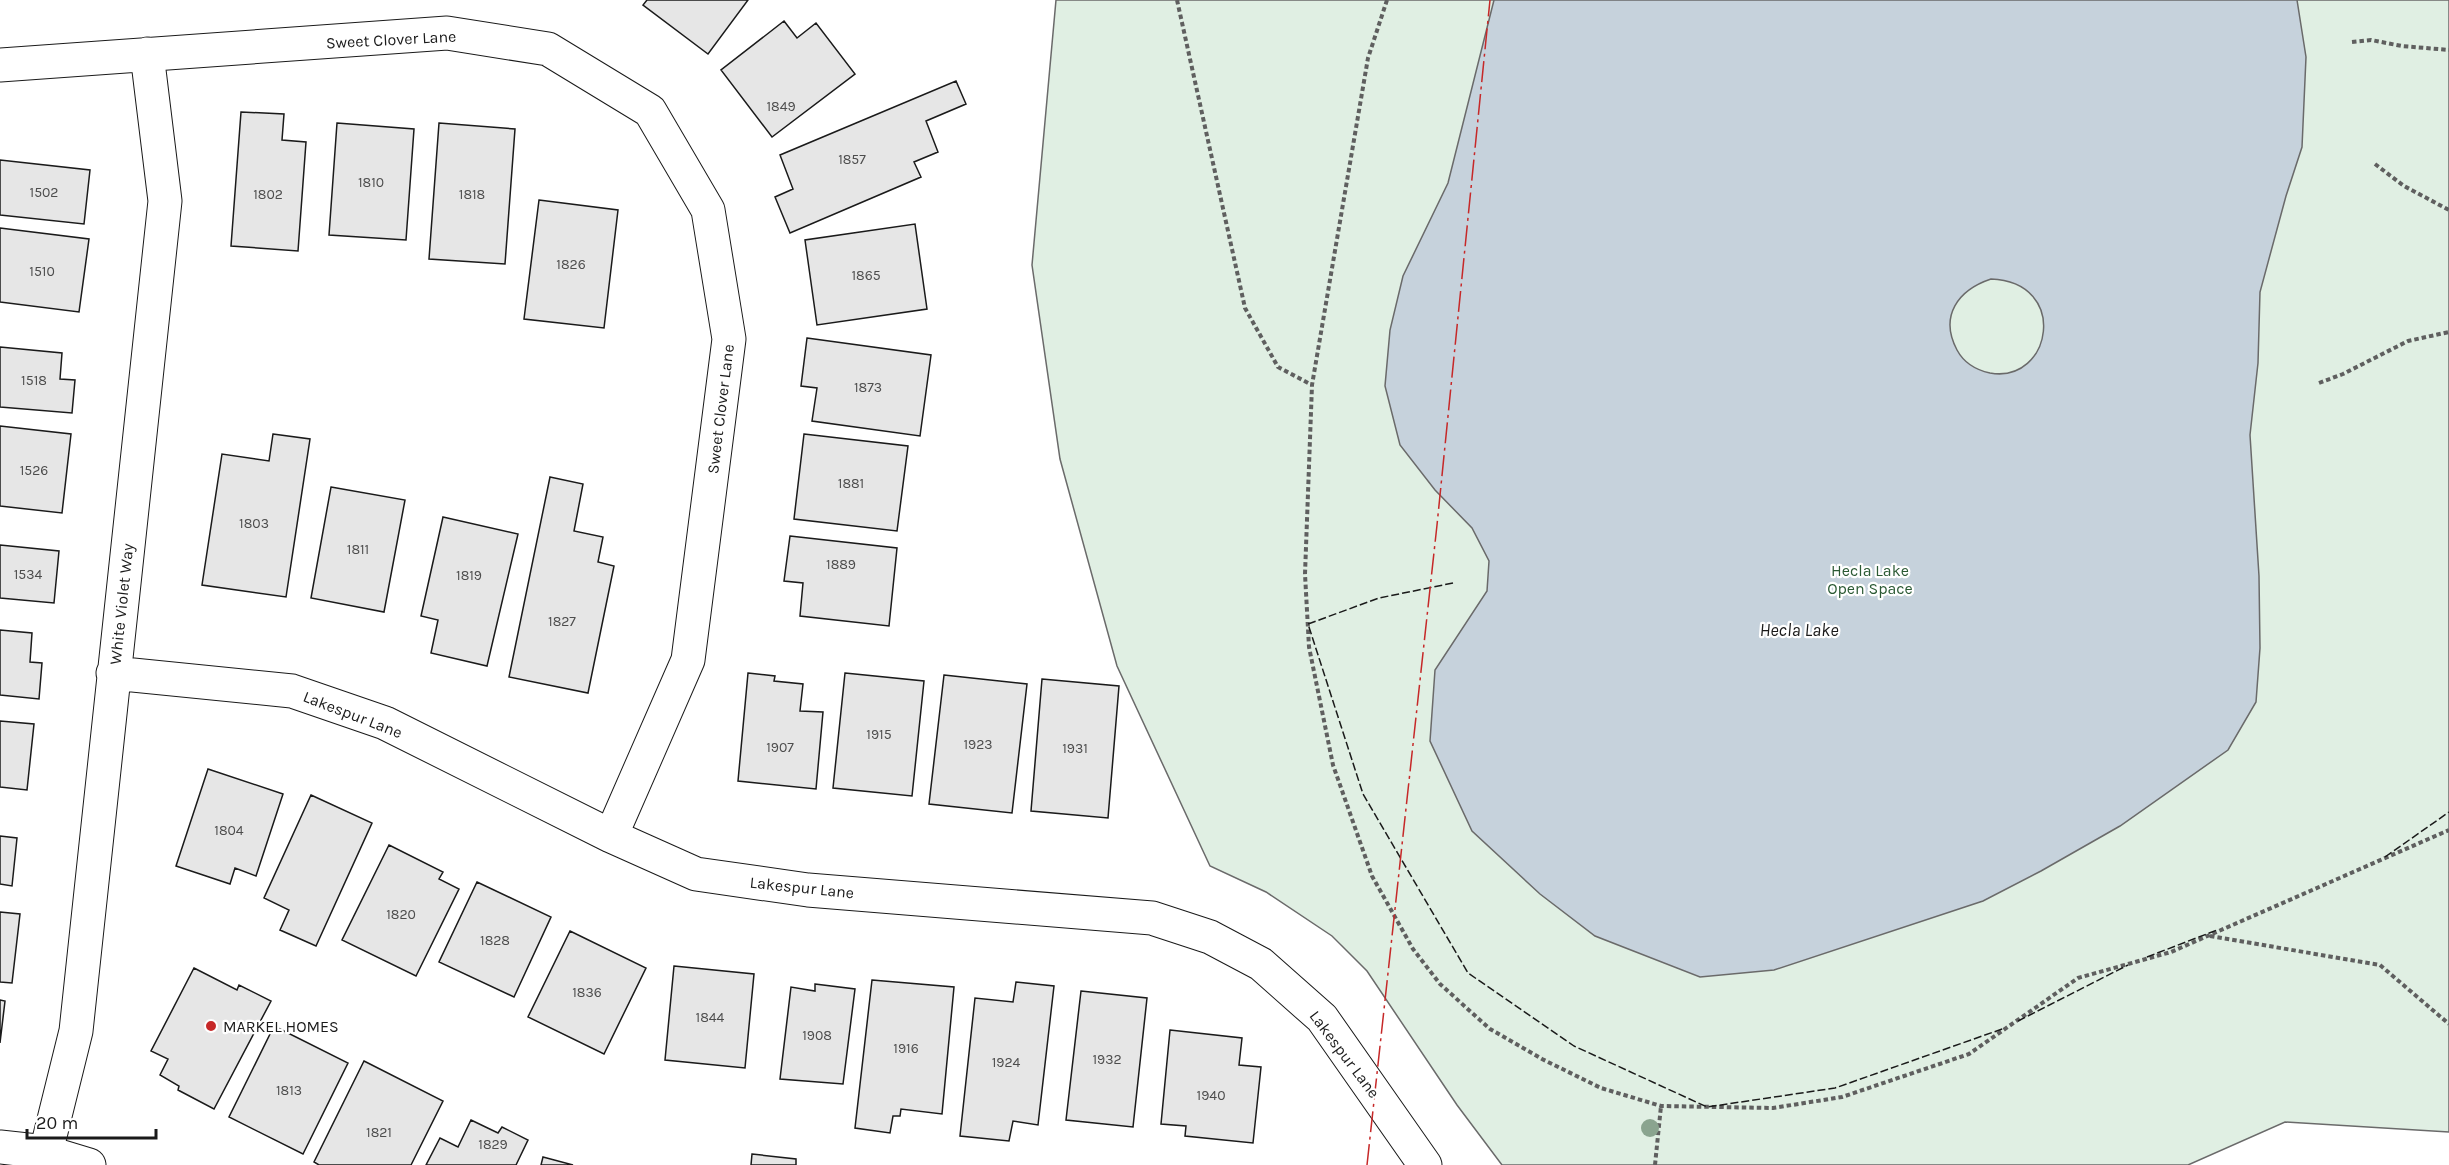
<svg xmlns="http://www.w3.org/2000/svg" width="2449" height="1165" viewBox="0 0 2449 1165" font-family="Karla,sans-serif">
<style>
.green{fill:#e0efe3;stroke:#6a6a6a;stroke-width:1.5}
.water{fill:#c6d2dc;stroke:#6a6a6a;stroke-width:1.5;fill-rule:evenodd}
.building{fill:#e6e6e6;stroke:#1a1a1a;stroke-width:1.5}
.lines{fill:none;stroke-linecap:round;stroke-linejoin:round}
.street-casing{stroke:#1a1a1a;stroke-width:35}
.path{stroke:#5f5f5f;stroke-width:4;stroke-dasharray:4.5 3;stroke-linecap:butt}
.street{stroke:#fff;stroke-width:33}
.fence{stroke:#1a1a1a;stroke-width:1.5;stroke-dasharray:8 3;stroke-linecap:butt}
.power{stroke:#c62828;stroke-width:1.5;stroke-dasharray:21 4.5 3 4.5;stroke-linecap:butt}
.tree{fill:#8aa48f}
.poi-dot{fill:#c62828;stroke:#fff;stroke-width:2}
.labels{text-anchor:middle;stroke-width:4.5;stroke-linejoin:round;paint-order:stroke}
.number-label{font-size:14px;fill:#4d4d4d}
.street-label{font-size:16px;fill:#1a1a1a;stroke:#fff}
.park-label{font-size:16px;fill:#2b5a34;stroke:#fff}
.poi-label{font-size:16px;fill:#1a1a1a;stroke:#fff;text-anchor:start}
.water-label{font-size:18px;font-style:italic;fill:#1a1a1a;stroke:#fff}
</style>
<rect width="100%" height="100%" fill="#fff"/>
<path class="green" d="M1056 0H2449V1132L2285 1122 2188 1165H1502L1457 1105 1367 971 1332 936 1266 892 1210 866 1117 666 1060 459 1032 265Z"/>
<path class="water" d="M1494 0H2297L2306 57 2302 147 2286 196 2260 292 2258 363 2250 435 2259 576 2260 648 2256 702 2228 750 2120 826 2041 871 1983 901 1774 970 1700 977 1595 936 1540 894 1472 831 1430 741 1435 670 1487 591 1489 561 1472 528 1435 490 1400 445 1385 386 1390 330 1403 276 1448 183ZM1991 279C2070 282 2052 384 1990 373 1976 370 1964 363 1957 350 1939 316 1958 290 1991 279Z"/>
<path class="building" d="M647 0H748L708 54 643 5Z
M784 21 797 38 816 23 855 74 772 137 721 70Z
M956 81 966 104 926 121 938 152 914 162 921 177 790 233 775 197 793 189 780 155Z
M241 112 284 114 282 140 306 142 298 251 231 246Z
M337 123 414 129 406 240 329 235Z
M439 123 515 129 505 264 429 259Z
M0 160 90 170 84 224 0 215Z
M539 200 618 210 604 328 524 319Z
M915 224 927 309 817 325 805 240Z
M0 228 89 239 79 312 0 302Z
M807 338 931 355 920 436 812 421 817 388 801 386Z
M0 347 62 353 60 379 75 380 72 413 0 407Z
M0 426 71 434 62 513 0 506Z
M273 434 310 439 286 597 202 585 222 454 269 461Z
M804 434 908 446 897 531 794 519Z
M550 477 583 484 574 531 603 537 598 562 614 566 588 693 509 677Z
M331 487 405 500 384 612 311 598Z
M443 517 518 534 487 666 431 653 438 620 421 616Z
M790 536 897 548 889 626 800 616 803 583 784 581Z
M0 545 59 551 54 603 0 598Z
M0 630 32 633 30 662 42 663 39 699 0 695Z
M748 673 775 676 774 681 803 684 800 711 823 712 816 789 738 781Z
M845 673 924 681 912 796 833 788Z
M944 675 1027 684 1012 813 929 804Z
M1042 679 1119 686 1108 818 1031 811Z
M0 721 34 724 27 790 0 787Z
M208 769 283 794 256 876 235 868 230 884 176 866Z
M311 795 372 823 316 946 280 930 289 910 264 898Z
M0 836 17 838 12 886 0 884Z
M389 845 443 872 439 879 459 889 416 976 342 940Z
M477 882 551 917 514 997 439 962Z
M0 912 20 914 12 983 0 982Z
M570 931 646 968 604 1054 528 1017Z
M674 966 754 974 745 1068 665 1060Z
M194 968 237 990 239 985 271 1001 214 1109 178 1090 179 1086 160 1075 168 1059 151 1051Z
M872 980 954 987 942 1114 901 1109 900 1116H893L890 1133 855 1128Z
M1016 982 1054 986 1038 1125 1013 1121 1009 1141 960 1136 975 998 1013 1002Z
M815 984 855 989 843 1084 780 1079 791 987 815 991Z
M1081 991 1147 998 1133 1127 1066 1120Z
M0 1000 5 1001 0 1043Z
M274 1026 348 1063 303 1154 229 1117Z
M1170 1030 1242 1038 1239 1065 1261 1067 1253 1143 1185 1136 1186 1126 1161 1124Z
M364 1061 443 1101 411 1165H319L314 1162Z
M471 1120 498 1133 502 1127 528 1140 516 1165H426L440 1138 458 1147Z
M752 1154 796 1159V1165H751Z
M543 1157 573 1165H541Z"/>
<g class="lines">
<defs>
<path id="street" d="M0 65 447 33 548 49 650 111 708 210 729 339 688 660 611 836
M113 673 292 691 385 723 611 836 696 874 808 890 1152 918 1210 937 1261 964 1322 1018 1425 1165
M0 1147 46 1152 89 1165
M46 1152 76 1031 165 201 147 54"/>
</defs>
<use href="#street" class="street-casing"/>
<path class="path" d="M1177 0 1245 308 1278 367 1312 385
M1387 0 1368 58 1312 385 1305 574 1309 647 1333 765 1372 876 1413 949 1440 984 1490 1029 1542 1059 1601 1088 1661 1106 1773 1108 1842 1097 1969 1054 2078 978 2171 952 2449 830
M2352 42 2371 40 2402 46 2449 50
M2375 164 2404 186 2449 210
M2319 383 2343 374 2408 341 2449 332
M2210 936 2380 965 2449 1024
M1655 1165 1661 1106"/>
<use href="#street" class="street"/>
<path class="fence" d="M1453 583 1379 598 1308 624 1363 794 1468 973 1574 1046 1707 1107 1835 1088 2005 1028
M2385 857 2449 812
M2147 957 2217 930
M2018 1021 2128 965"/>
<path class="power" d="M1367 1165 1437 525 1490 0"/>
</g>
<circle class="tree" cx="1650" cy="1128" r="9"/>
<circle class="poi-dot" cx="211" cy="1026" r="6"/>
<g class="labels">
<g class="number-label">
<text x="781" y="111">1849</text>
<text x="852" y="164">1857</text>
<text x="371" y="187">1810</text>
<text x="44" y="197">1502</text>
<text x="268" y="199">1802</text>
<text x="472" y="199">1818</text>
<text x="571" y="269">1826</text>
<text x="42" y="276">1510</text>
<text x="866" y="280">1865</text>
<text x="34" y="385">1518</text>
<text x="868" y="392">1873</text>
<text x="34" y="475">1526</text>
<text x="851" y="488">1881</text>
<text x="254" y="528">1803</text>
<text x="358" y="554">1811</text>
<text x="841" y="569">1889</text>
<text x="28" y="579">1534</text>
<text x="469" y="580">1819</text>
<text x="562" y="626">1827</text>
<text x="879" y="739">1915</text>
<text x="978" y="749">1923</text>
<text x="780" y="752">1907</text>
<text x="1075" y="753">1931</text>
<text x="229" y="835">1804</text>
<text x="401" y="919">1820</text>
<text x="495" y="945">1828</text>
<text x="587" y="997">1836</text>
<text x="710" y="1022">1844</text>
<text x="817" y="1040">1908</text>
<text x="906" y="1053">1916</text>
<text x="1107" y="1064">1932</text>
<text x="1006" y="1067">1924</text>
<text x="289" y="1095">1813</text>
<text x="1211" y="1100">1940</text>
<text x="379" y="1137">1821</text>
<text x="493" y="1149">1829</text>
</g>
<g class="street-label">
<text transform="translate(391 39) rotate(-3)" y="6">Sweet Clover Lane</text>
<text transform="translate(720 409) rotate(-83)" y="6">Sweet Clover Lane</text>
<text transform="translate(121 604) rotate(-84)" y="6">White Violet Way</text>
<text transform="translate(353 714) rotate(21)" y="6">Lakespur Lane</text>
<text transform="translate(802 887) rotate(6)" y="6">Lakespur Lane</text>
<text transform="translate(1345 1054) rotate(53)" y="6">Lakespur Lane</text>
</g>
<g class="park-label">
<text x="1870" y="576">Hecla Lake<tspan x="1870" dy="18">Open Space</tspan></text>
</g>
<g class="poi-label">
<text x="223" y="1032">MARKEL HOMES</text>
</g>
<g class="water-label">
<text x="1799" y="636">Hecla Lake</text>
</g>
</g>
<path d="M27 1129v9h129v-9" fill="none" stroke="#1a1a1a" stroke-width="3"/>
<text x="36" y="1129" font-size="18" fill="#1a1a1a" stroke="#ffffff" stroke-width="4.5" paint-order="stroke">20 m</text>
</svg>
